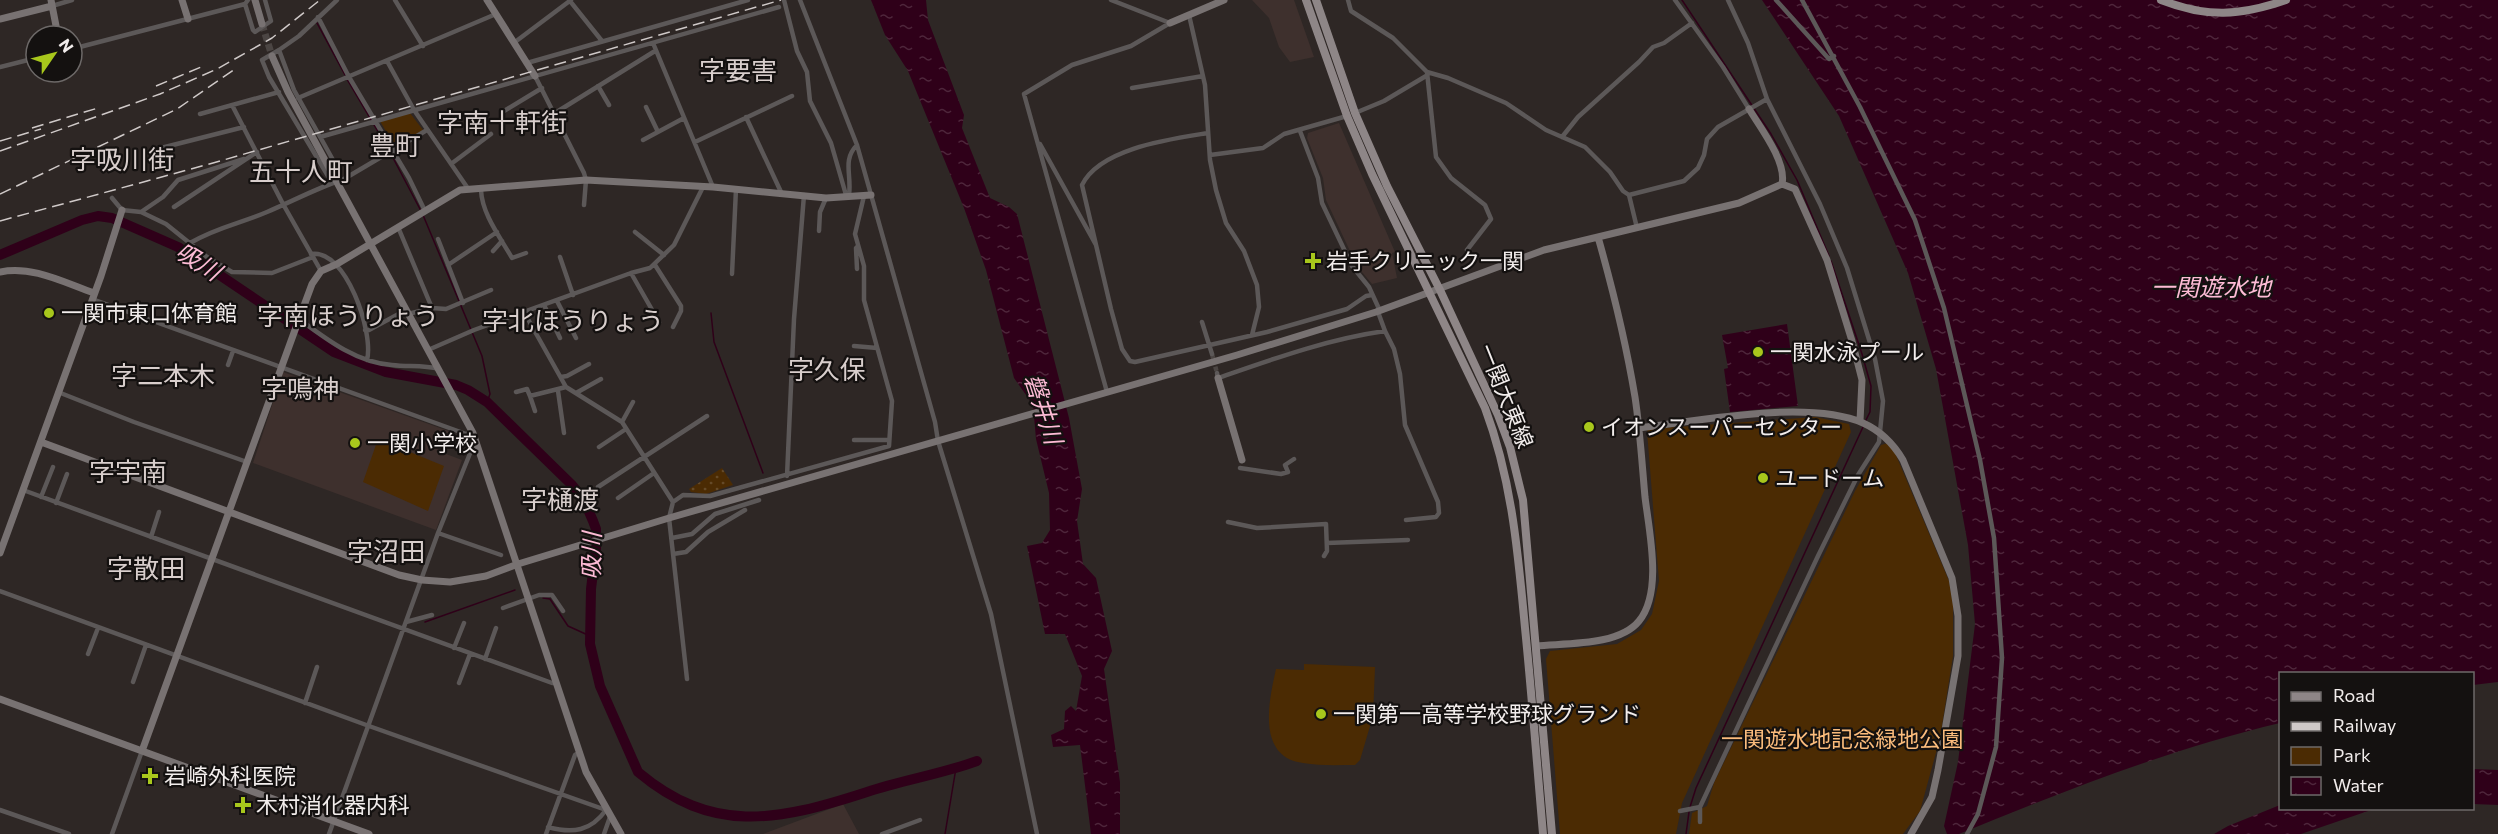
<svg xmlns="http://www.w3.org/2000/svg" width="2498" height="834" viewBox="0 0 2498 834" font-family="Commissioner,'Noto Sans JP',sans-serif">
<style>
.built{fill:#3e302d}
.grass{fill:url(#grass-dots)}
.green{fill:#4b2b03}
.water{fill:url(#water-ripples)}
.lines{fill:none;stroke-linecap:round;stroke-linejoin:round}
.stream{stroke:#2f0019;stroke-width:1.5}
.river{stroke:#2f0019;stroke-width:10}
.street-tunnel{stroke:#4b4543;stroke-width:4.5;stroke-dasharray:4.5 2;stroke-linecap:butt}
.secondary-tunnel{stroke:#4b4543;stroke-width:7;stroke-dasharray:7 3.5;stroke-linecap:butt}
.street{stroke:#5c5858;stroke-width:4.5}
.secondary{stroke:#787272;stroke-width:7}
.primary{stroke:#8e8687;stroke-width:8}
.rail{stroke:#cfc9c8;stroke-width:1.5;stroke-dasharray:12 6;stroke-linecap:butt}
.poi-dot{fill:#a8c71c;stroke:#141110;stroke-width:2}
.labels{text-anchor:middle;stroke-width:4.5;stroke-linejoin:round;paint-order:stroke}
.poi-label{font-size:22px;fill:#f2edec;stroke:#141110;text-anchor:start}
.street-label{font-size:22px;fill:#f2edec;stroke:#141110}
.park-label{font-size:22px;fill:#fbbc7c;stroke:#141110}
.water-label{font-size:24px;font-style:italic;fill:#fdbbd5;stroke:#141110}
.quarter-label{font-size:26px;fill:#d8cecc;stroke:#141110}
</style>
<defs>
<pattern id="grass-dots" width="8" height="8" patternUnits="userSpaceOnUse" patternTransform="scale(1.5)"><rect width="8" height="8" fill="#4b2b03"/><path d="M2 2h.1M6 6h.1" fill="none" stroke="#654a28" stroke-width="1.8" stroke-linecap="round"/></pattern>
<pattern id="water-ripples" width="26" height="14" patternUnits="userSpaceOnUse" patternTransform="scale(1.5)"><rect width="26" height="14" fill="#2f0019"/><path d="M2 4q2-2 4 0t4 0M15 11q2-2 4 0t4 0" fill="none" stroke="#4e263b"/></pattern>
</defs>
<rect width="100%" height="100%" fill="#2e2725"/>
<path class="built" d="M1252 0H1294L1314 57 1290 62 1279 47 1269 18Z
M1339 123 1395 252 1392 253 1397 278 1372 284 1357 266 1326 200 1323 178 1307 138 1308 133Z
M283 372 454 433 446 454 462 460 436 530 253 463Z
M843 804 859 834H762H763Z"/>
<path class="grass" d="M722 468 733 485 706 494 691 492 689 489Z"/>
<path class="green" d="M410 113 423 130 395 147 380 121Z
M1815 417 1849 424 1851 432 1682 803 1676 834H1560L1546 659 1550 651 1617 644 1641 630 1652 614 1659 581 1647 431 1650 429Z
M378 439 444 466 428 511 363 482Z
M1888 443 1893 448 1949 581 1953 604V656L1940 738 1920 811 1903 834H1689L1692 813 1707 806 1714 783 1855 491 1881 445Z
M1304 664 1375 667 1373 716 1360 760 1355 765C1338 765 1320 766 1303 763 1256 757 1269 700 1276 669L1304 670Z"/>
<path class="water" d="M871 0H926L928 20 964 115 962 128 990 198 1009 207 1017 214 1069 418 1082 489 1077 521 1083 564 1096 578 1112 651 1104 669 1120 782V834H1091L1080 745 1053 747 1051 735 1064 729 1065 711 1071 706 1076 711 1082 676 1065 634H1045L1027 546 1042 543 1050 530 1049 493 1036 439 1033 405 1014 378 986 270 964 208 908 71 885 35Z
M1762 0H2498V682L2473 685 2472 674H2280V723C2170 749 2064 791 1959 834H1947L1944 826 1958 762 1975 624 1968 545 1936 369 1908 273 1839 116Z
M1787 324 1798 406 1730 412 1724 369 1728 368 1722 335Z
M2473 769 2498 770V805L2473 804Z
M2280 805V808L2374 809 2301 834H2214L2228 826Z"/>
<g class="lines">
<path class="stream" d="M1682 0 1771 134 1797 180 1829 256
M317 23 345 75
M347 79 389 150
M391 154 421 211
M423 215 482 356 490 394 487 402
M1831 261 1862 354 1871 386 1870 412 1865 422
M711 313 714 342 763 473
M543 598 550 599 568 626 590 636
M425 622 515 590
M1690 807 1696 788 1863 427
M945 834 956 768
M1686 834 1689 812"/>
<path class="river" d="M0 255 82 220 98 216 112 218 178 247 334 352 386 372 456 385 468 390 487 402 571 484 584 500 593 521 596 529V548L591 589 590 644 600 686 638 772C712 834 775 822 867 792 903 780 941 774 977 761"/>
<path class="street-tunnel" d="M1212 354 1217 373"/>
<path class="secondary-tunnel" d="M262 24 272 56"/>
<path class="street" d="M395 0 423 46
M784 0 797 51 807 72 810 101 831 143 846 195
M800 0 857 145 935 422 938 441 991 614 1037 834
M1111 0 1170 23
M1348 0 1351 11 1393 38 1427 72 1448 78 1506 103 1546 130 1585 147 1610 172 1623 191 1629 195 1637 228
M1675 0 1723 67 1749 109
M1776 0 1829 59 1834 56
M1802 0 1860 107 1915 220 1944 308 1980 460 1994 538 2002 658 1996 747 1978 814 1967 834
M570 1 602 41
M245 4 253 30 255 32 271 21 265 0
M52 6 72 0
M1189 15 1205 85 1210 160 1216 190 1226 223 1244 251 1257 285 1259 307 1252 335
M318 17 349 77 409 178 425 211
M515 42 571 0
M653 43 713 187
M72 49 245 4 248 0
M279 50 294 90 338 169 337 181 328 176 269 77 262 60Z
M279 50 299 36 337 0
M387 61 414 110 469 190
M527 63 748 0
M0 67 36 58
M1427 72 1436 157 1451 178 1485 205 1491 219 1467 250
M535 76 584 173 586 180 584 205
M598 86 609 105
M1132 88 1203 76
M298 98 496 14
M232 105 283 204 321 271
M646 107 658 132
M504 111 542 88
M555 113 655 51
M1355 113 1384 101 1426 76
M200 114 279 92
M746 117 781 192
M1300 131 1318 178 1322 203 1352 266 1369 287 1380 311
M1208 133C1171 139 1100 148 1082 185L1111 309 1122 349 1130 361 1135 362 1267 332 1347 309 1366 296 1372 295
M320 137 779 7
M1562 137 1578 117 1639 62 1653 47 1664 43 1692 23
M643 140 684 118
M695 142 792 96
M1040 144 1096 245
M157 149 244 127
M1210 155 1263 148 1284 134 1347 116
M451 164 491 134
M481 190C482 214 500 237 512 258L526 253
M849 195C852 175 842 160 857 145
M1629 195 1684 181 1698 168 1704 155 1707 139 1718 127 1767 99
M112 198 122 210 141 212 163 197 178 180 244 159
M174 207 257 152
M141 212 166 224 207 257 232 272 272 273 313 257
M398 227 432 308
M819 231 820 212 826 198
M635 232 664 255
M438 239 463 303
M190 243C217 227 239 224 267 212 293 201 317 188 344 179L427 130
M493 251 502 241
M311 254C346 248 374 333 367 360
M560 257 573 295
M448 265 497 232
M655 265 681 306V311L673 327
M857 269 856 248 858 246
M631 273 659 322
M732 274 736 189
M92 299 466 434 473 433
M557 301 576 338
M544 305 560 338
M524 312 566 387 622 422 673 502 683 495 710 496 889 446 892 401 864 300V266L855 234 864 196
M1378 312 1385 331
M408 314 432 308 446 309 491 290
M299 319C326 339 357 363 392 365 408 367 423 365 439 369
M1202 322 1212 354
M365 330H369L406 310
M854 346 877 348
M428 350 474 330 631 273 650 268 674 245 703 187
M228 365 233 351
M1217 373 1218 378C1273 359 1328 339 1385 331L1394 349 1400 374 1405 425 1438 502 1439 513 1436 517 1406 520
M561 377 567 376 589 364
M558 391 564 433
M58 392 134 422 247 462
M516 392 527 389 530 396 566 387
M1107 392 1024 94 1072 65 1131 46 1170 23
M576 393 601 379
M530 396 535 411
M622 422 633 402
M854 440H889
M599 447 626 429
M1240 468 1281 474 1288 472 1285 465 1294 459
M787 476 794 319 804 195
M598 487 707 416
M23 490 552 683H557
M41 497 53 467
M618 498 654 473
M673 502 669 518 687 679
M56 503 67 474
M1228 522 1257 528 1326 524 1327 551 1324 556
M438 533 501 555
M151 537 159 512
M672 538 692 534 715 514 759 500
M1327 543 1408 540
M673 554 686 552 708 532 745 510
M0 591 369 726 606 810C591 831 573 834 548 827
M503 608 539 595H552L563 611
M406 622 432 615
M454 648 464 623
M88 654 98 628
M485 659 496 628
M133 682 146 645
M459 683 470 654
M305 703 317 667
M0 810 69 834
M1680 811 1700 807
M1700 822V807L1818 556 1858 475 1879 442 1883 401 1875 359 1847 268 1820 204 1767 99 1748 43 1728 0
M112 834 142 751
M329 834 438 533 475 441
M546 834 575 755 580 752
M604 834 610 817
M882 834 920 820"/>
<path class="secondary" d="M51 0 58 36
M182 0 188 19
M255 0 262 24
M487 0 535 76
M0 19 52 6
M1170 23 1224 0
M272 56 288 92 473 433 586 772 621 834
M1782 184 1795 189 1827 260 1852 341 1862 380 1860 421
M0 272C32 265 65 283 94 293
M1218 378 1242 460
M1638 428C1699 421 1808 399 1863 423 1881 431 1893 443 1903 460L1952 578 1958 616V656L1938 770 1932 797 1911 834
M41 442 399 575 422 580 450 582 486 576 518 564 669 518 1237 355 1376 312 1544 250 1739 203 1782 184C1787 162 1760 127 1749 109
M0 553 101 276 122 210
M1536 646C1566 643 1619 646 1639 621 1663 592 1649 531 1645 497 1642 464 1640 430 1635 397 1626 343 1613 290 1598 237
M0 699 369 834
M142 751 295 330 312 284 321 271 337 264 460 190 586 180 713 187 826 198 871 195"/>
<path class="primary" d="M1306 0 1347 116 1372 174 1485 408C1512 480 1518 553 1525 628 1532 697 1537 765 1543 834
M1316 0 1355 113 1387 186 1440 290 1498 415 1510 447 1523 500 1552 834
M2161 0C2207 18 2240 16 2286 0"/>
<path class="rail" d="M156 86 201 67
M32 128 98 108
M0 141 41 129
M0 151 160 94 217 69 272 38 320 0
M0 194 177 109 235 69
M0 221 213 163 781 0"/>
</g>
<g class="poi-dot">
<path d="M1310 252h6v6h6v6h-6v6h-6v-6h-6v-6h6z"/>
<circle cx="49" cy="313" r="6"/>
<circle cx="1758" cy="352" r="6"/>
<circle cx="1589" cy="427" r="6"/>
<circle cx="355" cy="443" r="6"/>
<circle cx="1763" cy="478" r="6"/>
<circle cx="1321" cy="714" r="6"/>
<path d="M147 767h6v6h6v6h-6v6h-6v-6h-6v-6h6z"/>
<path d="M240 796h6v6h6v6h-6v6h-6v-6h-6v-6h6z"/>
</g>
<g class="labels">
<g class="poi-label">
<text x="1326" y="269">岩手クリニック一関</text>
<text x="61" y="321">一関市東口体育館</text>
<text x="1770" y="360">一関水泳プール</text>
<text x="1601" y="435">イオンスーパーセンター</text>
<text x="367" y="451">一関小学校</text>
<text x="1775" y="486">ユードーム</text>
<text x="1333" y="722">一関第一高等学校野球グランド</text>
<text x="164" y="784">岩崎外科医院</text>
<text x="256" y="813">木村消化器内科</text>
</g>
<g class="street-label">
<text transform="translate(1506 396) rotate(68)" y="8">一関大東線</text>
</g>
<g class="park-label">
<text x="1842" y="747">一関遊水地記念緑地公園</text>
</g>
<g class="water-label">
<text transform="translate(198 262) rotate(32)" y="8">吸川</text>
<text x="2211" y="296">一関遊水地</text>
<text transform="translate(1043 409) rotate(72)" y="8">磐井川</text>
<text transform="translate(592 556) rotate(-89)" y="8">吸川</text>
</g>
<g class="quarter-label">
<text x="738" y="80">字要害</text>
<text x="502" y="132">字南十軒街</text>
<text x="395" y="155">豊町</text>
<text x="122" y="169">字吸川街</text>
<text x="301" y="181">五十人町</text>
<text x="348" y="325">字南ほうりょう</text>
<text x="573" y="330">字北ほうりょう</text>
<text x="827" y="379">字久保</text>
<text x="163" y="385">字二本木</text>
<text x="300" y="398">字鳴神</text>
<text x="128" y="481">字宇南</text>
<text x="560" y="509">字樋渡</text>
<text x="386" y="561">字沼田</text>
<text x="146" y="578">字散田</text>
</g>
</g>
<rect x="2279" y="672" width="195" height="138" fill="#141110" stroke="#6d6968" stroke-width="1.5"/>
<rect x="2291" y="692" width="30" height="9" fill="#8e8687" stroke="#6d6968" stroke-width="1.5"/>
<text x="2333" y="702" font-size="18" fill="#f2edec">Road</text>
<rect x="2291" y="722" width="30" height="9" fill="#cfc9c8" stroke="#6d6968" stroke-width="1.5"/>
<text x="2333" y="732" font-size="18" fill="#f2edec">Railway</text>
<rect x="2291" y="747" width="30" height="18" fill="#4b2b03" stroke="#6d6968" stroke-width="1.5"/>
<text x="2333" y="762" font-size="18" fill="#f2edec">Park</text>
<rect x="2291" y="777" width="30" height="18" fill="url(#water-ripples)" stroke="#6d6968" stroke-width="1.5"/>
<text x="2333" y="792" font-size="18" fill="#f2edec">Water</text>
<g transform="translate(54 54) rotate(55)"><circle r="28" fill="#141110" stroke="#6d6968" stroke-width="1.5"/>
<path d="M0-4.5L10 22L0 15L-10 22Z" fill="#a8c71c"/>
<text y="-9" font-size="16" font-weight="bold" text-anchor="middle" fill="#f2edec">N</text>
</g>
</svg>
